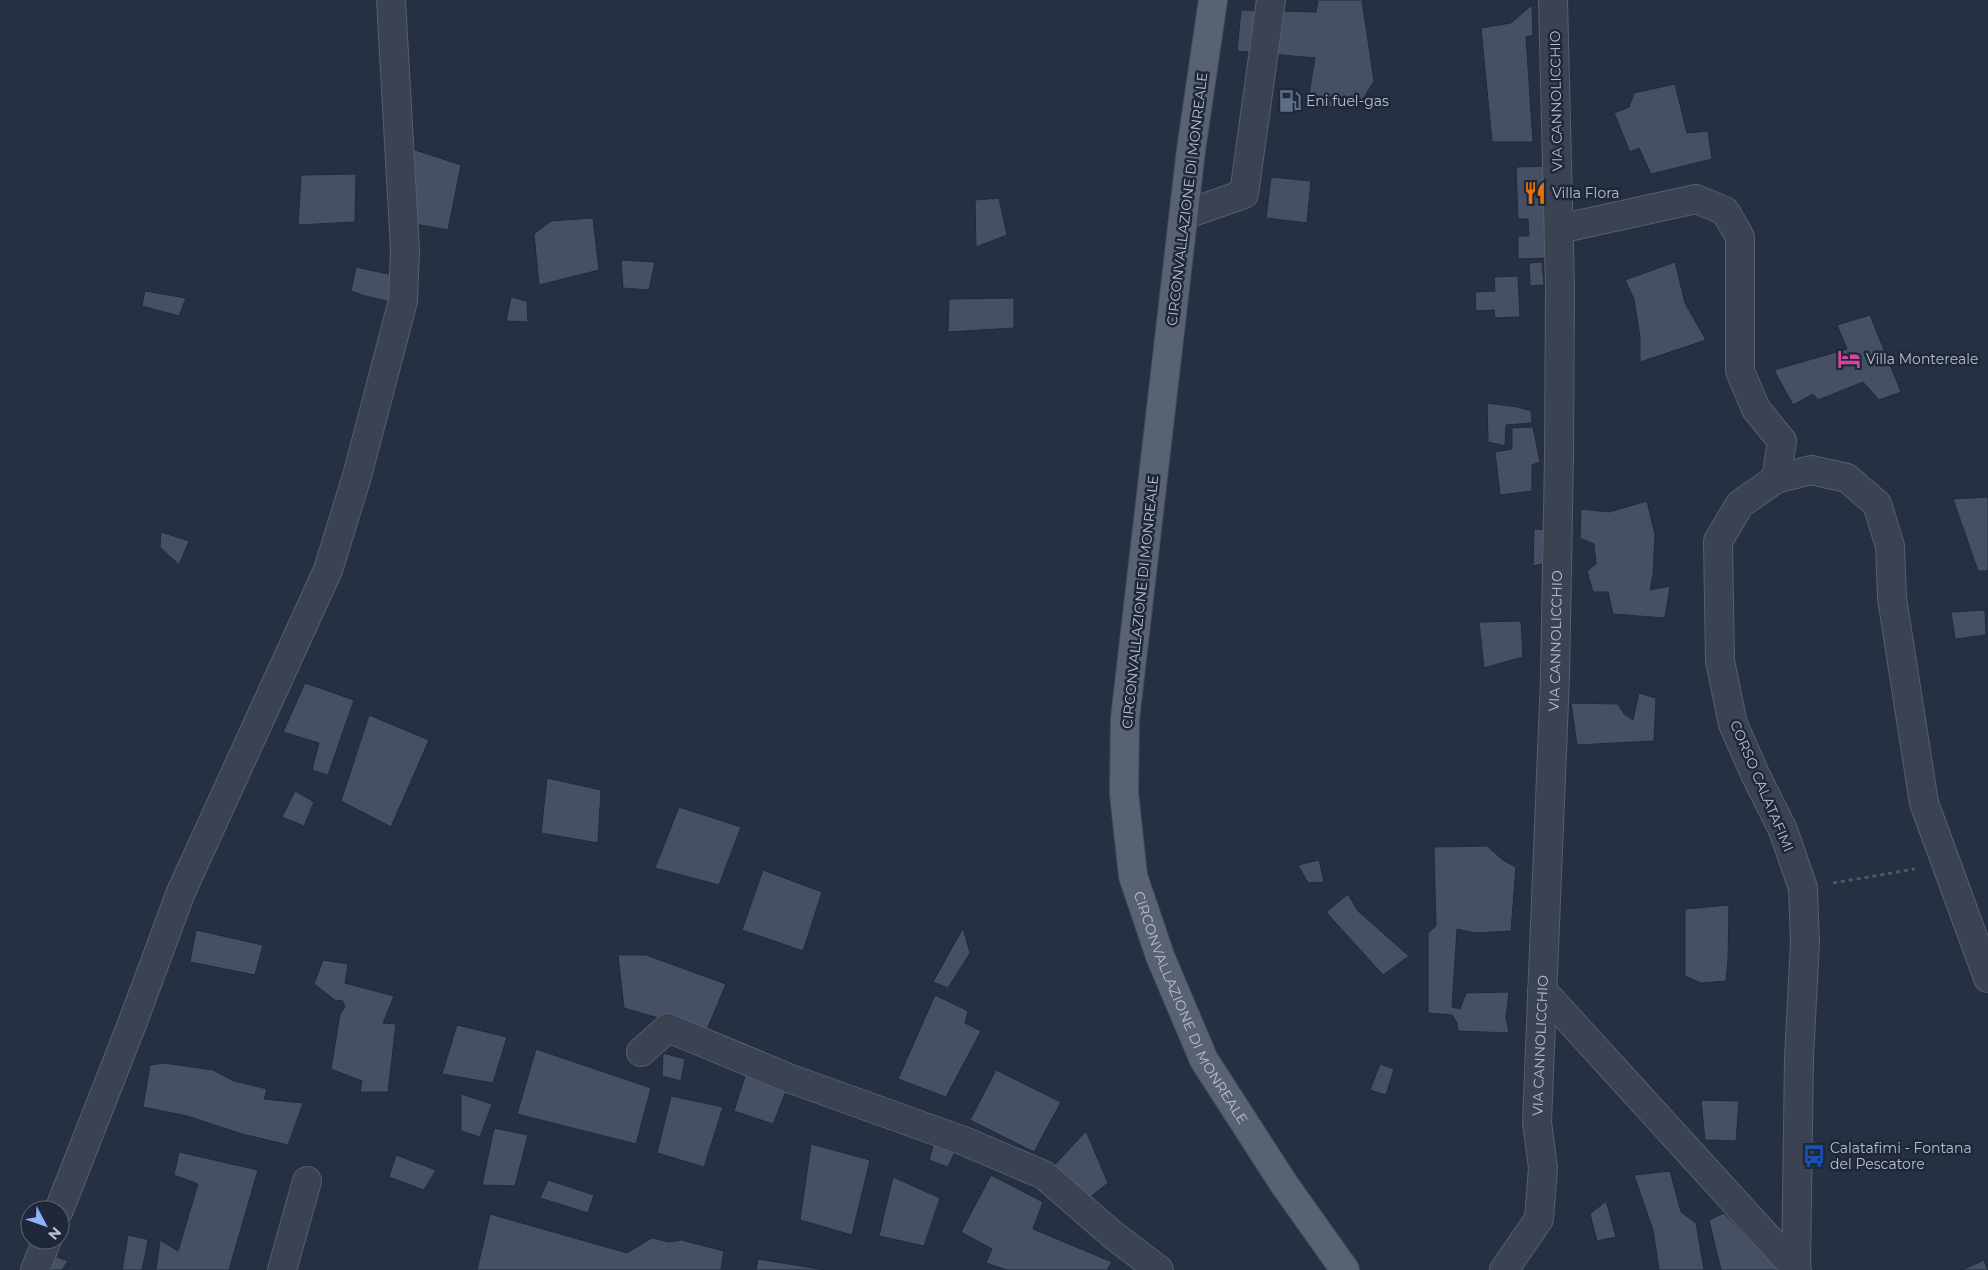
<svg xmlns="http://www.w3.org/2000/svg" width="1988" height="1270" viewBox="0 0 1988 1270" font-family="Montserrat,sans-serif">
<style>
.building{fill:#455065;stroke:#212a3a}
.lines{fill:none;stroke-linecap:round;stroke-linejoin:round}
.minor-casing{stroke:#565e6d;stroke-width:30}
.major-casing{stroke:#444c5c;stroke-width:30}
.path{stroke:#475c61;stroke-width:3;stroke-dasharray:4 4;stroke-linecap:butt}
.minor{stroke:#3b4353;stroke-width:28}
.major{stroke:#596273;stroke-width:28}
.labels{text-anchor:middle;stroke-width:5;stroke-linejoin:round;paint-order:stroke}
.poi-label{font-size:14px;fill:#b8becd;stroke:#1f2838;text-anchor:start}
.street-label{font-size:14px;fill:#b8becd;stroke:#1f2838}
</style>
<rect width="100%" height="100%" fill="#263043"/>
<path class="building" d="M1318 0H1362L1374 81 1357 109 1307 106 1315 58 1237 51 1241 10 1316 12Z
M1532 5 1533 35 1526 37 1533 142H1492L1481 28 1511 23Z
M1675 84 1687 133 1708 131 1712 159 1651 174 1639 148 1630 152 1614 113 1629 107 1634 93Z
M406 147 461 165 448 230 410 223Z
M1552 166 1555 258 1518 259V236H1529L1528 219H1518L1516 167Z
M356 174 355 222 298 225 301 175Z
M1271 177 1311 181 1307 223 1266 218Z
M999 198 1007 235 976 247 975 200Z
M593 218 599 270 539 285 534 234 551 221Z
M621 260 655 262 649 290 623 288Z
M1542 262 1544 285 1530 286 1529 263Z
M1675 262 1685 303 1706 340 1640 362V337L1634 299 1625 280Z
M356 267 397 276 392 302 365 296 351 291Z
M1518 276 1520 317 1495 318 1494 310 1476 311 1475 292 1495 291 1494 277Z
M145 291 186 298 179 316 142 306Z
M511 297 527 301 528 322 506 321Z
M1014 298V328L948 332 949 299Z
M1870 315 1901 392 1879 400 1863 382 1818 400 1813 394 1793 405 1774 370 1847 349 1837 325Z
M1487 403 1518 407 1531 411 1532 423 1506 425 1505 446 1488 442Z
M1533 427 1540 462 1532 465V491L1500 495 1495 452 1512 449V428Z
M1988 497V571H1978L1953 499Z
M1647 501 1655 535 1653 575 1650 590 1670 586 1665 618 1613 614 1608 592H1593L1587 571 1596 564 1594 544 1580 538 1581 509 1609 512Z
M1534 529 1552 530V562L1533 566Z
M161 532 189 541 179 565 160 547Z
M1985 610 1986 635 1955 639 1951 612Z
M1521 621 1523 657 1484 668 1479 622Z
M305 683 354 700 328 775 312 770 319 743 283 732Z
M1639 693 1656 698 1654 741 1577 745 1571 703 1618 704 1624 714 1633 720Z
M369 715 429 740 391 827 341 801Z
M547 778 601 790 598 843 541 833Z
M295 791 314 802 304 826 282 817Z
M679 807 741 827 719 885 655 868Z
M1487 846 1503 860 1516 867 1511 931 1476 933 1457 929 1452 1007 1460 1009 1466 993 1509 992 1506 1017 1509 1033 1458 1031 1457 1023 1452 1015 1428 1013V933L1436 926 1434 847Z
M1319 860 1324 882 1308 883 1298 865Z
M763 870 822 892 803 951 742 930Z
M1348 894 1358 911 1409 956 1383 975 1326 912Z
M1729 905 1728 960 1726 981 1701 983 1685 976V909Z
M963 928 970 953 948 988 933 982Z
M196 930 263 945 255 975 190 962Z
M618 955H646L726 984 706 1032 624 1008Z
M323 960 348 964 345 983 394 996 383 1023 396 1024 388 1092H360L362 1081 331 1069 340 1014 345 1007 342 1000 336 1001 314 984Z
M935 995 968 1011 965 1023 981 1031 946 1097 898 1079Z
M457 1025 507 1037 493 1083 442 1074Z
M536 1049 651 1088 636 1144 517 1114Z
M663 1053 685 1059 681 1081 662 1076Z
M164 1063 213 1070 234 1081 267 1089 264 1099 303 1103 288 1145 242 1134 187 1116 143 1107 150 1065Z
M1380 1064 1394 1069 1386 1095 1370 1090Z
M747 1070 789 1084 773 1124 734 1111Z
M996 1070 1061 1102 1034 1152 970 1120Z
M461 1094 492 1104 480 1137 461 1131Z
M671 1096 723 1107 704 1167 657 1153Z
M1701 1100 1739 1101 1736 1141 1705 1140Z
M494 1128 528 1135 515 1186 482 1185Z
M1086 1131 1108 1183 1083 1203 1050 1170Z
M935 1139 958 1145 948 1167 929 1160Z
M811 1144 870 1160 852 1235 800 1220Z
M179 1152 258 1170 229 1270H156L160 1240 178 1251 198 1184 174 1175Z
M396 1155 436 1170 424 1190 389 1177Z
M1670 1171 1681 1212 1696 1223 1704 1270H1659L1653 1230 1634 1175Z
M991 1175 1043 1202 1033 1229 1112 1262 1107 1270H1007L986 1263 992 1249 961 1232Z
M893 1177 940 1198 924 1246 879 1236Z
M548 1180 594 1195 588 1213 540 1198Z
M1606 1201 1616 1237 1597 1241 1590 1214Z
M1724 1213 1753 1243 1780 1270H1721L1709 1220Z
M490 1214 627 1253 652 1238 669 1242 681 1240 724 1251 721 1270H477Z
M128 1235 146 1239 148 1241 142 1270H122Z
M49 1254 68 1261 62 1270H42Z
M758 1259 826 1270H756Z
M1984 1260 1988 1270H1962Z"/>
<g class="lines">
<defs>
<g id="minor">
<path d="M1184 215 1244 194 1271 0"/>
<path d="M1559 229 1696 199 1725 211 1740 237V371L1756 409 1782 441 1776 479"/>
<path d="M1542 990 1797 1270"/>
<path d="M641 1052 668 1028 791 1079 964 1141 1044 1175 1113 1235 1159 1270"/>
<path d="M59 1210 132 1024 181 892 328 570 357 476 403 301 405 250 391 0"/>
<path d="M35 1270 47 1240"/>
<path d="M282 1270 307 1181"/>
<path id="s1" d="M1504 1270 1539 1219 1543 1168 1537 1122 1555 677 1559 457 1560 287 1553 0"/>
<path d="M1796 1270 1799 1057 1805 943 1803 888 1783 830 1755 774 1733 724 1720 661 1718 541 1740 504 1776 479 1811 470 1847 478 1877 504 1890 546 1892 598 1924 803 1988 978"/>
</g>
<g id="major">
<path id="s2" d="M1213 0 1191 150 1125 719 1124 793 1133 876 1160 956 1204 1060 1284 1184 1345 1270"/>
</g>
</defs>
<use href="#minor" class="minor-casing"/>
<use href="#major" class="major-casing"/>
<path class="path" d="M1833 883 1915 869"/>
<use href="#minor" class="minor"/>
<use href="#major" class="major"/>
</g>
<defs>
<symbol id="fuel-bare" viewBox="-9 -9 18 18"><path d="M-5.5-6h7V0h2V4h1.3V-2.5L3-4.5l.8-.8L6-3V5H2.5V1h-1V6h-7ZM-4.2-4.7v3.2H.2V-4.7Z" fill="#5c6f8a" stroke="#1f2838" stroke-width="2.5" paint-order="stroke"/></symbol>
<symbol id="restaurant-bare" viewBox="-9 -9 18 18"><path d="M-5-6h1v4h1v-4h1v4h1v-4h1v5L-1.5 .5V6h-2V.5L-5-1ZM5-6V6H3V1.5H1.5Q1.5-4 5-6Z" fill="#e8710a" stroke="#1f2838" stroke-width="2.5" paint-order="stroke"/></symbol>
<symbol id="hotel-bare" viewBox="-9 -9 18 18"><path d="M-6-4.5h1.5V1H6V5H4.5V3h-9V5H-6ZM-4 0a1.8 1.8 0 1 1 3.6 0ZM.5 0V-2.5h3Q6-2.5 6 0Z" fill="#d1479c" stroke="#1f2838" stroke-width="2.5" paint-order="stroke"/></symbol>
<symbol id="bus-bare" viewBox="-9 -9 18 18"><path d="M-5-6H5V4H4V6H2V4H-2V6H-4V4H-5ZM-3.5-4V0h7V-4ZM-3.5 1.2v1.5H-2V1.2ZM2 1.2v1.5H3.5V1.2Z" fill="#1a4fb4" stroke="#1f2838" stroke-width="2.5" paint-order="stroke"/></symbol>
</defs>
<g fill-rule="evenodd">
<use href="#fuel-bare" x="1274" y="85" width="32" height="32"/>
<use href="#restaurant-bare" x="1519" y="177" width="32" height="32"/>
<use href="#hotel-bare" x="1833" y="343" width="32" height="32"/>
<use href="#bus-bare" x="1798" y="1140" width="32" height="32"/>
</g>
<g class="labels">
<g class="poi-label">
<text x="1306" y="106">Eni fuel-gas</text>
<text x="1552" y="198">Villa Flora</text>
<text x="1866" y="364">Villa Montereale</text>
<text x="1830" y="1153">Calatafimi - Fontana<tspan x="1830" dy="16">del Pescatore</tspan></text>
</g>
<g class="street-label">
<text transform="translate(1556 101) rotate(-91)" y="5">VIA CANNOLICCHIO</text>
<text transform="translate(1187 199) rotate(-83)" y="5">CIRCONVALLAZIONE DI MONREALE</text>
<text transform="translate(1140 602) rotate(-84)" y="5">CIRCONVALLAZIONE DI MONREALE</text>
<text dy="5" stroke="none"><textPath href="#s1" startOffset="641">VIA CANNOLICCHIO</textPath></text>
<text transform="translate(1762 786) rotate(67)" y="5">CORSO CALATAFIMI</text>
<text dy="5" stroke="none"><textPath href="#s2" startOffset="1026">CIRCONVALLAZIONE DI MONREALE</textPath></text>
<text dy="5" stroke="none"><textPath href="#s1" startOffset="236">VIA CANNOLICCHIO</textPath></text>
</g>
</g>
<g transform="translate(45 1225) rotate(131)"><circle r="24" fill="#1f2838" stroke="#5c6474"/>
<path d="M0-4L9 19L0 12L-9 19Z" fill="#8fb0fa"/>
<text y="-8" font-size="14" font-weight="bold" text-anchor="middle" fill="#b8becd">N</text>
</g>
</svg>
